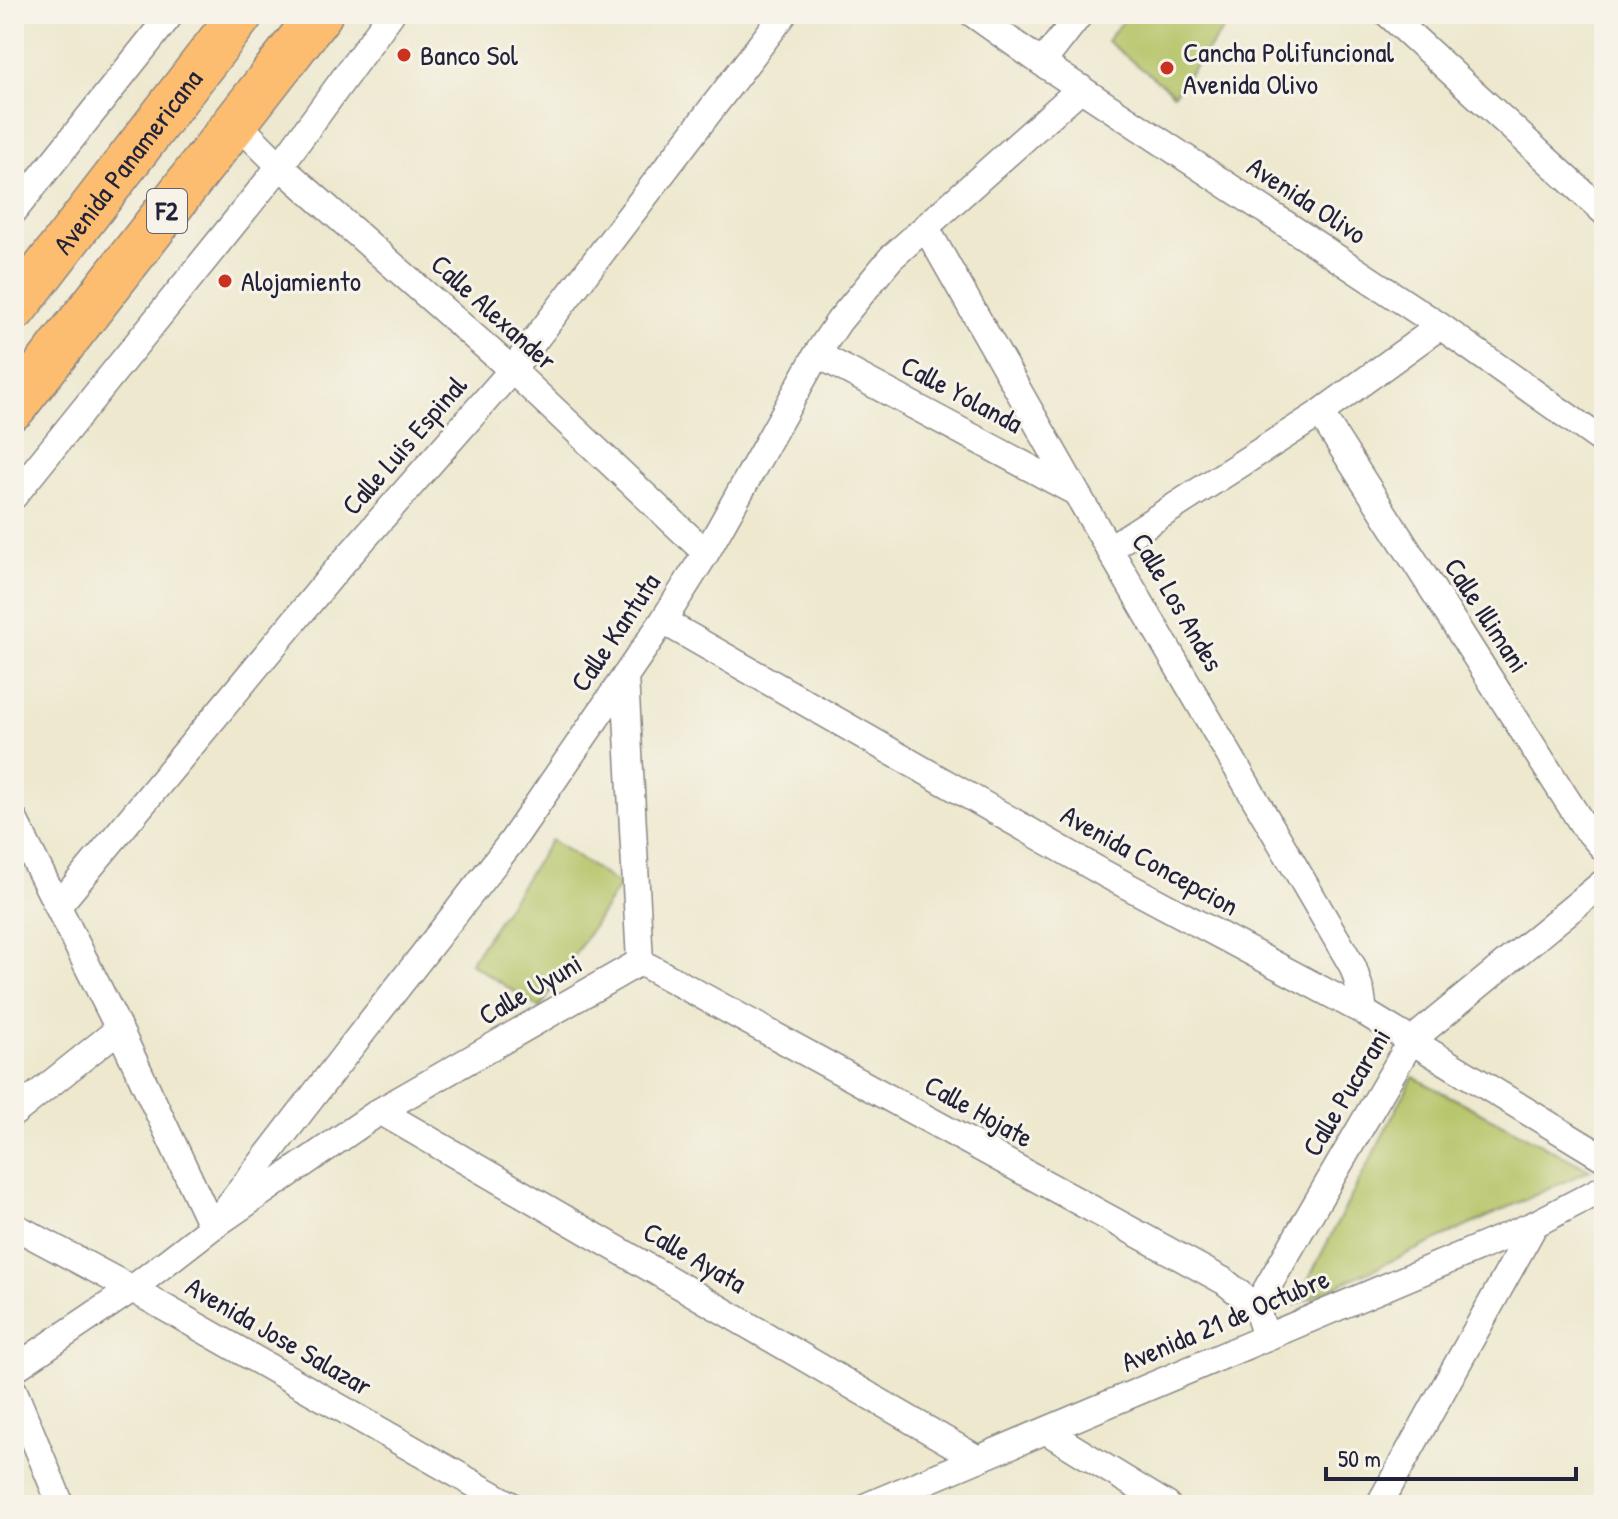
<svg xmlns="http://www.w3.org/2000/svg" width="1618" height="1519" viewBox="0 0 1618 1519" font-family="'Patrick Hand',sans-serif">
<style>
.park{fill:#b3c264;stroke:#6a7250;stroke-width:2}
.lines{fill:none;stroke-linecap:round;stroke-linejoin:round}
.street-casing{stroke:#888584;stroke-width:29}
.highway-casing{stroke:#888584;stroke-width:47}
.street{stroke:#fff;stroke-width:26}
.highway{stroke:#fcbd6f;stroke-width:44}
.poi-dot{fill:#c8321e;stroke:#f7f3e8;stroke-width:3}
.labels{text-anchor:middle;stroke-width:6;stroke-linejoin:round;paint-order:stroke}
.shield{fill:#f7f3e8;stroke:#62616f;stroke-width:2}
.shield-label{font-size:26px;font-weight:bold;fill:#22223b}
.poi-label{font-size:28px;fill:#22223b;stroke:#f7f3e8;text-anchor:start}
.street-label{font-size:28px;fill:#22223b;stroke:#f7f3e8}
</style>
<rect width="100%" height="100%" fill="#f7f3e8"/>
<filter id="ink" filterUnits="userSpaceOnUse"><feTurbulence type="fractalNoise" baseFrequency=".0125" numOctaves="2"/><feDisplacementMap in="SourceGraphic" scale="16" xChannelSelector="R" yChannelSelector="G"/><feConvolveMatrix kernelMatrix="1 2 1 2 8 2 1 2 1" color-interpolation-filters="sRGB"/></filter>
<filter id="wash" filterUnits="userSpaceOnUse"><feTurbulence type="fractalNoise" baseFrequency=".006" numOctaves="4" result="noise"/><feDisplacementMap in="SourceGraphic" scale="32" xChannelSelector="R" yChannelSelector="G"/><feGaussianBlur stdDeviation="1.8" result="paint"/><feColorMatrix in="noise" values="0 0 0 0 0 0 0 0 0 0 0 0 0 0 0 0 0 1.4 0 .05"/><feComposite in="paint" operator="in"/></filter>
<g filter="url(#wash)">
<rect width="100%" height="100%" fill="#ede8ce"/>
<path class="park" d="M1128 14H1235L1174 94 1107 41Z
M551 840 620 885 540 1008 470 963Z
M1413 1077 1590 1170 1295 1305Z"/>
</g>
<g filter="url(#ink)">
<g class="lines">
<defs>
<path id="street" d="M973 14 1042 63 1440 326 1604 442
M1388 14 1604 212
M1042 63 1080 14
M236 122 280 166 512 370 706 553
M14 211 171 14
M926 228 1076 492 1353 967 1361 992 1364 1012
M817 354 1075 492
M1320 413 1583 825 1604 849
M14 496 280 166 391 14
M1110 548 1320 413 1440 326
M663 621 1105 874 1364 1012 1604 1158
M625 676 640 962
M14 819 119 1029 212 1227
M58 906 339 567 512 370 784 14
M640 962 1224 1281 1256 1307 1266 1337
M380 1111 978 1459
M14 1113 119 1029
M14 1226 132 1289 511 1505
M212 1227 347 1052 512 841 663 621 706 553 817 354 839 321 891 258 1081 88
M1256 1307 1411 1041 1604 882
M14 1369 132 1289 212 1227 380 1111 640 962
M14 1391 61 1505
M1046 1431 1167 1505
M869 1505 1535 1224 1604 1188
M1379 1505 1535 1224"/>
<g id="highway">
<path id="s1" d="M14 309 241 14"/>
<path d="M14 407 320 14"/>
</g>
</defs>
<use href="#street" class="street-casing"/>
<use href="#highway" class="highway-casing"/>
<use href="#street" class="street"/>
<use href="#highway" class="highway"/>
</g>
</g>
<g class="poi-dot">
<circle cx="404" cy="55" r="8"/>
<circle cx="1167" cy="68" r="8"/>
<circle cx="225" cy="281" r="8"/>
</g>
<g class="labels">
<rect class="shield" x="147" y="189" width="40" height="44" rx="6"/>
<g class="shield-label">
<text x="167" y="220">F2</text>
</g>
<g class="poi-label">
<text x="1183" y="62">Cancha Polifuncional<tspan x="1183" dy="32">Avenida Olivo</tspan></text>
<text x="420" y="65">Banco Sol</text>
<text x="241" y="291">Alojamiento</text>
</g>
<g class="street-label">
<text dy="10" stroke="none"><textPath href="#s1" startOffset="186">Avenida Panamericana</textPath></text>
<text transform="translate(1307 200) rotate(33)" y="10">Avenida Olivo</text>
<text transform="translate(494 312) rotate(42)" y="10">Calle Alexander</text>
<text transform="translate(962 394) rotate(28)" y="10">Calle Yolanda</text>
<text transform="translate(404 445) rotate(-49)" y="10">Calle Luis Espinal</text>
<text transform="translate(1178 602) rotate(60)" y="10">Calle Los Andes</text>
<text transform="translate(1487 615) rotate(57)" y="10">Calle Illimani</text>
<text transform="translate(615 632) rotate(-56)" y="10">Calle Kantuta</text>
<text transform="translate(1150 860) rotate(29)" y="10">Avenida Concepcion</text>
<text transform="translate(530 989) rotate(-30)" y="10">Calle Uyuni</text>
<text transform="translate(1346 1092) rotate(-59)" y="10">Calle Pucarani</text>
<text transform="translate(979 1111) rotate(29)" y="10">Calle Hojate</text>
<text transform="translate(695 1257) rotate(30)" y="10">Calle Ayata</text>
<text transform="translate(1225 1320) rotate(-23)" y="10">Avenida 21 de Octubre</text>
<text transform="translate(279 1336) rotate(30)" y="10">Avenida Jose Salazar</text>
</g>
</g>
<rect width="1618" height="1519" fill="none" stroke="#f7f3e8" stroke-width="48"/>
<path d="M1326 1467v12h250v-12" fill="none" stroke="#22223b" stroke-width="4"/>
<text x="1338" y="1467" font-size="24" fill="#22223b" stroke="#f7f3e8" stroke-width="6" paint-order="stroke">50 m</text>
</svg>
